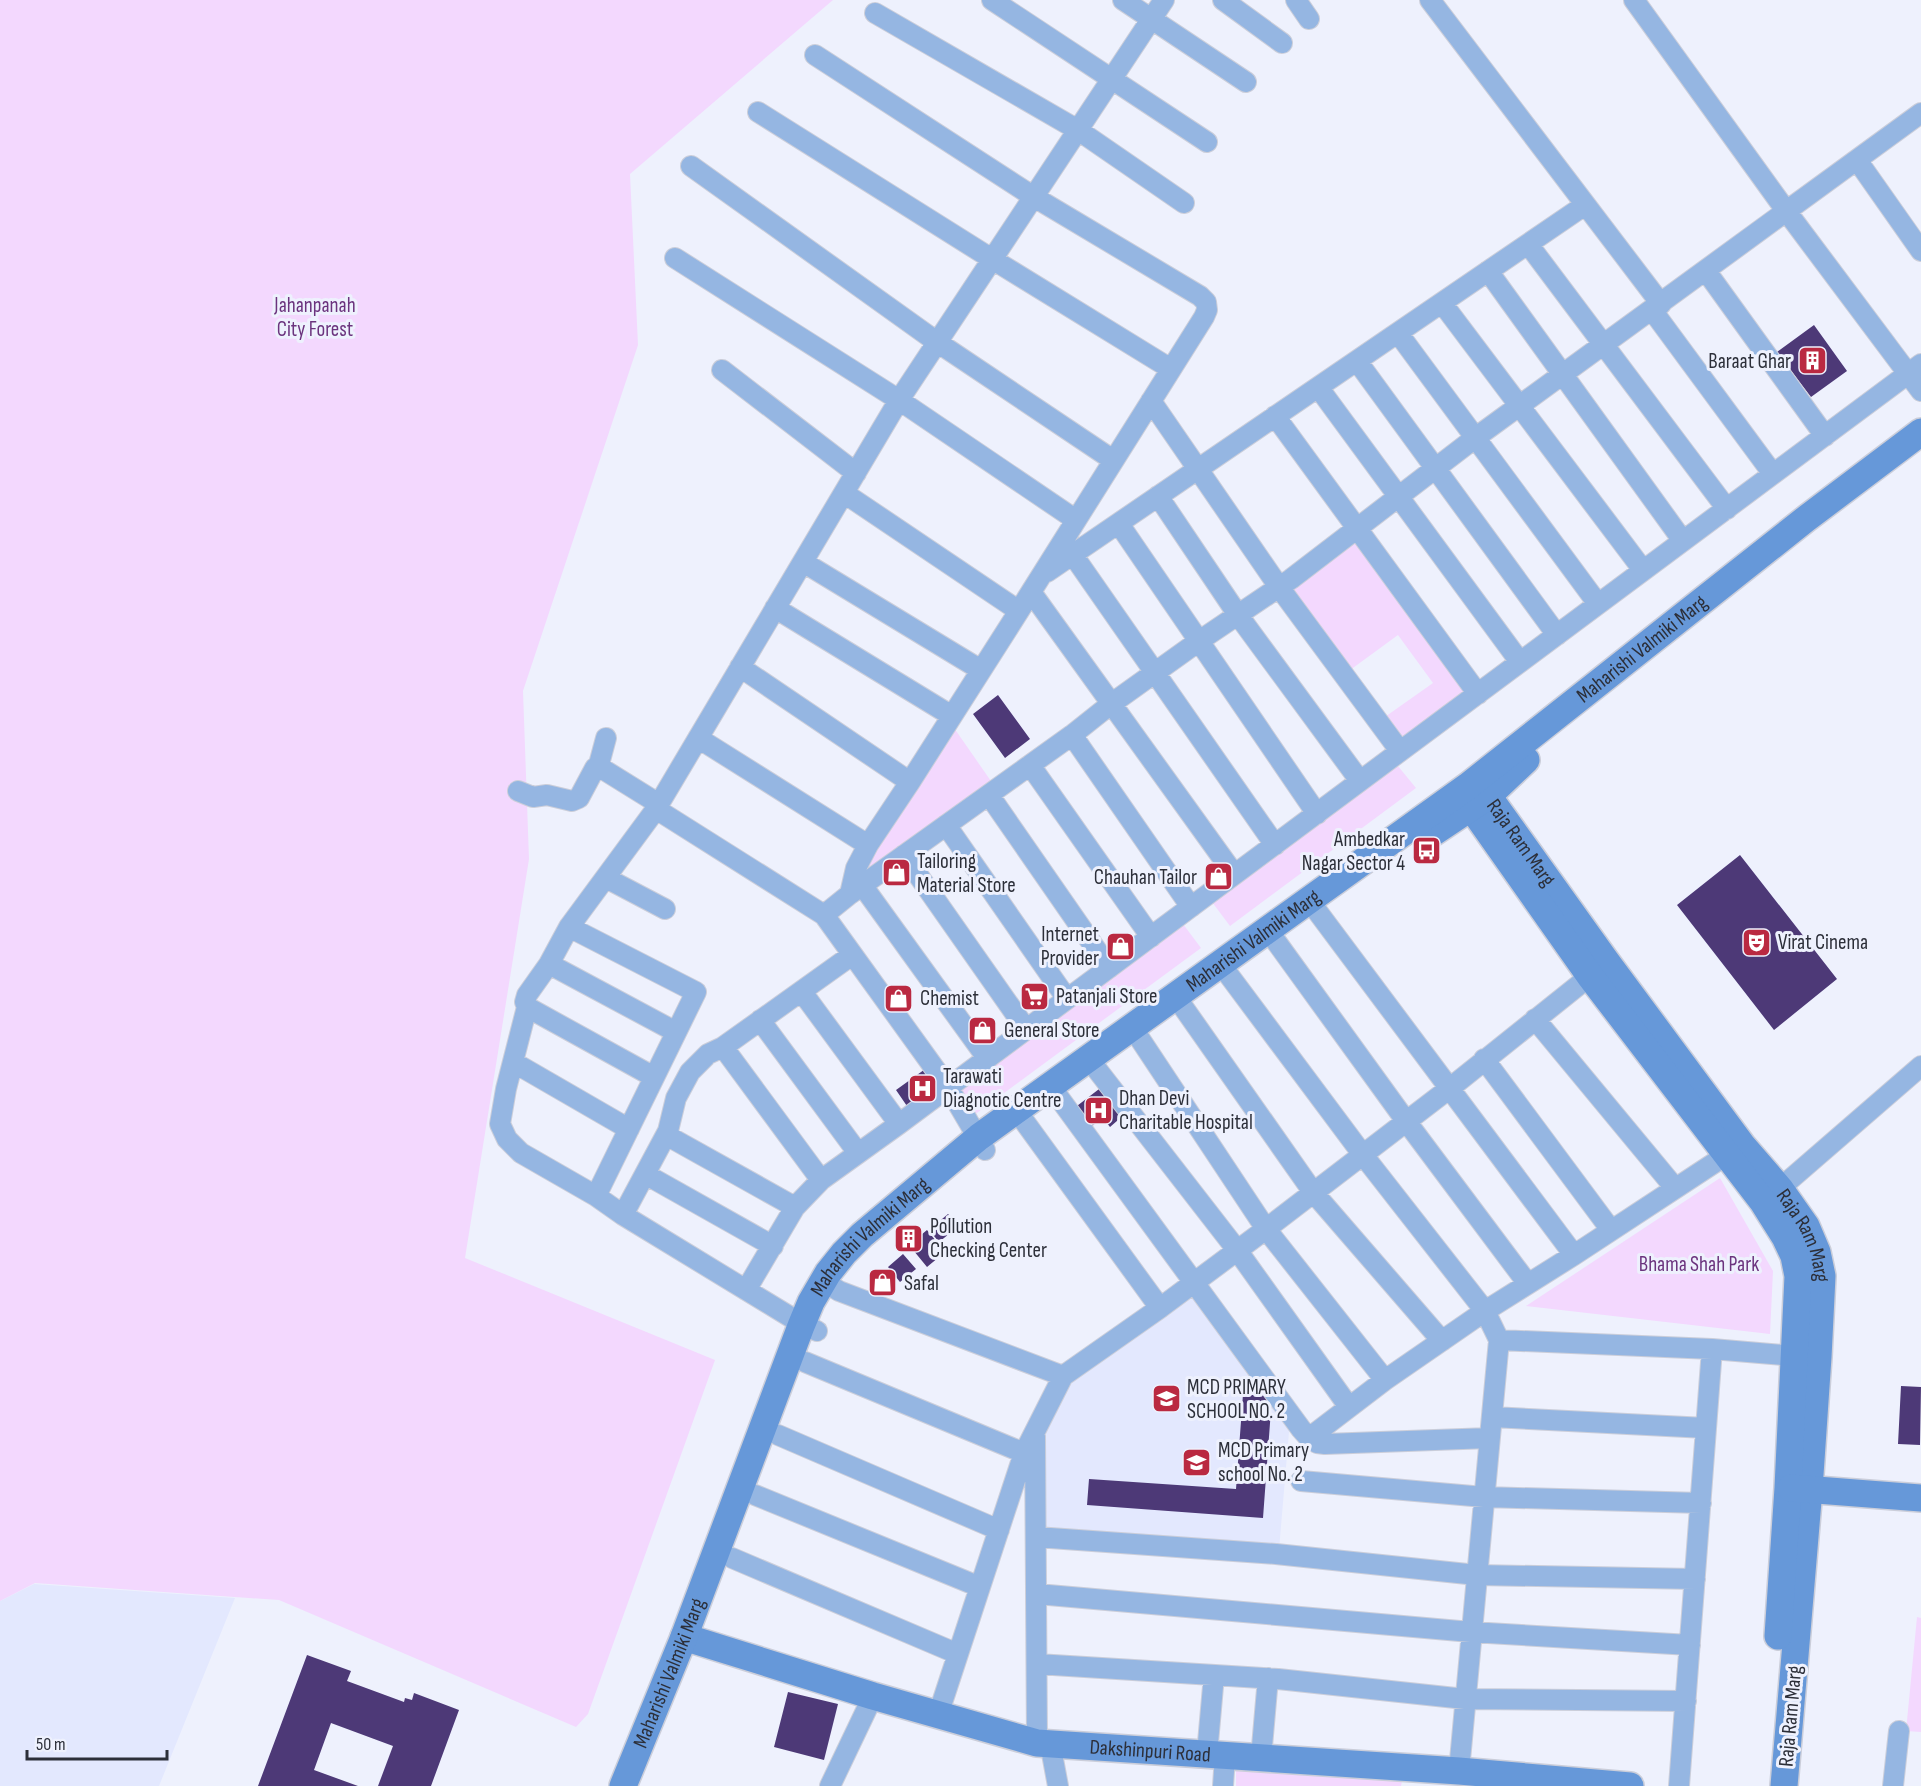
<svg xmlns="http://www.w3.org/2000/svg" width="1921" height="1786" viewBox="0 0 1921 1786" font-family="'Sofia Sans Condensed',sans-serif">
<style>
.built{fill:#e3e8fe}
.green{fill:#f3d8fe}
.building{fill:#4d3977}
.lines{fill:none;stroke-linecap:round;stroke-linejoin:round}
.street-casing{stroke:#cbceda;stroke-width:22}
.secondary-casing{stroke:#cbceda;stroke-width:30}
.street{stroke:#95b6e2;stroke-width:20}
.secondary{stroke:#6698d9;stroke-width:27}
.labels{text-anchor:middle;stroke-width:6;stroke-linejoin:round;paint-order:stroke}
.park-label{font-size:21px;fill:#6b337e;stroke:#eef1fd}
.poi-label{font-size:21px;fill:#2c2f39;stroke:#eef1fd;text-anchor:start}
.street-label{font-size:21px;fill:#2c2f39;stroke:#eef1fd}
</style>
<rect width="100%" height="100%" fill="#eef1fd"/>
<path class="built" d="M1193 1289 1290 1420 1279 1550 1041 1533V1431L1068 1377Z
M34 1584 235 1598 159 1786H0V1601Z"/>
<path class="green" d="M0 0H833L630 174 638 345 523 691 529 859 465 1258 715 1360 588 1714 576 1727 279 1600 35 1583 0 1601Z
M1356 533 1472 693 1401 746 1382 719 1433 683 1398 635 1346 673 1283 588Z
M952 725 993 784 857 883 860 870Z
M1393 760 1416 788 1230 926 1209 898Z
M1180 920 1201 948 970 1118 951 1088Z
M1720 1178 1773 1271 1770 1334 1526 1306Z
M1917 1617 1921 1618V1732L1906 1731Z
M1236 1769 1402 1781 1401 1786H1236Z"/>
<path class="building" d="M1814 325 1847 371 1811 397 1777 352Z
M998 695 1030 739 1005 758 973 714Z
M1740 855 1837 979 1774 1030 1677 905Z
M928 1067 942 1086 909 1109 896 1090Z
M1103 1086 1125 1114 1110 1127 1103 1118 1088 1129 1073 1109Z
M948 1214 959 1226 939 1242 929 1230Z
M927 1230 945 1252 927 1267 909 1245Z
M903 1254 916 1269 900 1282 888 1267Z
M883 1271 895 1285 882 1295 871 1282Z
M1901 1386 1921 1387 1920 1445 1898 1444Z
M1243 1394 1272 1396 1263 1518 1087 1505 1089 1479 1236 1489Z
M307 1655 351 1671 347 1681 404 1702 405 1698 412 1700 414 1693 459 1710 431 1786H378L393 1746 331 1723 314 1770 358 1786H258Z
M788 1692 838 1704 824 1760 774 1747Z"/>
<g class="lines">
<defs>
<path id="street" d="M992 0 1207 142
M1123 0 1246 82
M1223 0 1282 43
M1296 0 1309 19
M1430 0 1661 304
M1634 0 1787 212 1921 391
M875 13 1078 130 1184 203
M815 55 1034 197 1200 296 1206 302 1207 310 1204 317 1019 611 910 782 868 845 856 868 850 894
M758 112 992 259 1171 369
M1857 160 1921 251
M691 166 937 342 1113 460
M1528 244 1727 509
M675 258 899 400 1076 520
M1488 271 1683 541
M1706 271 1825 436
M1442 303 1643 570
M1652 310 1773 474
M1398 333 1598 604
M1357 361 1557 635
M722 370 856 473
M1318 387 1520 662
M1151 401 1279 587 1400 751
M1275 416 1478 694
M844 493 1019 611
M1158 496 1238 615 1360 781
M1119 524 1317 814
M1073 555 1275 845
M803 562 981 670
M1047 572 1585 205
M1031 592 1234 874
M775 608 952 716
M740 667 910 782
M1072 735 1191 907
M698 738 868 845
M1030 765 1151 937
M598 768 606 738
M518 791 533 797 547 795 572 801 579 798 595 768H601L659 804
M989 795 1109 968
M656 809 824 915 948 1087 985 1150
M946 825 1067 999
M904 855 1026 1029
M606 878 665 909
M862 885 987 1058
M1317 911 1574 1255
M824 915 850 894 1072 735 1111 704 1199 641 1291 579 1475 438 1921 113
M569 927 696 992 596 1196
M1275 940 1406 1121 1528 1284
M549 964 676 1032
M1228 974 1363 1155 1485 1311 1499 1340 1459 1771
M802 992 899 1124
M1181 1004 1313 1192 1442 1341
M527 1007 654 1077
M1535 1019 1675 1188
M760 1020 858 1153
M1138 1036 1266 1229 1385 1380
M723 1047 821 1180
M1484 1059 1611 1230
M513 1062 629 1129
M1095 1067 1237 1250 1349 1407
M1057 1095 1301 1429 1309 1438 1385 1380 1485 1311 1574 1255 1737 1148
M1016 1110 1160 1308
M666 1135 795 1207
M645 1174 773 1246
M1771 1196 1921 1066
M623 1215 668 1131 676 1098 690 1072 708 1054 723 1047 852 955
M823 1281 839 1291 1063 1376
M746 1290 795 1207 821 1180 899 1124 1921 364
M817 1331 802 1324 623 1215 596 1196 521 1153 507 1139 500 1124 506 1089 527 1007 525 1002 527 995 549 964 569 927 656 809 899 400 1164 0
M1499 1340 1712 1349 1806 1357
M805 1362 1024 1453
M1492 1417 1706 1428
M778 1435 999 1530
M1035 1436 1037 1743
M1309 1438 1317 1443 1325 1444 1490 1438
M1301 1481 1484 1497 1701 1503
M755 1495 980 1587
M1036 1537 1276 1554 1477 1575 1695 1579
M732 1558 958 1654
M1037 1594 1471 1632 1690 1645
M1037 1664 1278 1679 1465 1699 1686 1701
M938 1715 1024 1453 1063 1376 1160 1308 1266 1229 1450 1088 1590 976 1600 967
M1050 1743 1058 1786
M1207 1754 1214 1675
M1261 1758 1268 1678
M830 1786 873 1696
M1223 1786 1225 1756
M1679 1786 1712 1349
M1893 1786 1899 1731"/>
<g id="secondary">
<path id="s1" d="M1472 788 1488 796 1606 961 1742 1145 1780 1189 1806 1226 1817 1252 1822 1276 1818 1357 1809 1489 1784 1786"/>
<path d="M1469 790 1471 807 1590 976 1763 1202 1785 1237 1794 1256 1798 1276 1788 1488 1778 1636"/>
<path d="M1431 834 1488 796 1526 760"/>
<path d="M1791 1488 1921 1498"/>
<path id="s2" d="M684 1637 873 1696 1037 1743 1459 1771 1630 1786"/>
<path id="s3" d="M623 1786 684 1637 801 1326 811 1302 828 1273 844 1253 862 1235 979 1137 1468 786 1807 518 1921 432"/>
</g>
</defs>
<use href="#street" class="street-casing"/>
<use href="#secondary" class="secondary-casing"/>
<use href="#street" class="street"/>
<use href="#secondary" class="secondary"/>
</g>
<defs>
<symbol id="building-square" viewBox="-11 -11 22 22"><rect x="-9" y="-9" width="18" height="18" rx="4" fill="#ba2941" stroke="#eef1fd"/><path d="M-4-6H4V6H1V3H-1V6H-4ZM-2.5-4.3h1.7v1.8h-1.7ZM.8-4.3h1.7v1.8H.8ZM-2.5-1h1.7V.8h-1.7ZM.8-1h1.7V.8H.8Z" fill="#fff"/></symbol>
<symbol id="bus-square" viewBox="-11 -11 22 22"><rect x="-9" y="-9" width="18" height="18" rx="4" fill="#ba2941" stroke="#eef1fd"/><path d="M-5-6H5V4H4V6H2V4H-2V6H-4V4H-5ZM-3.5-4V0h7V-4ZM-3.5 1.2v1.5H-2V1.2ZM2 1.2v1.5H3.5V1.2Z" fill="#fff"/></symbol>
<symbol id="shop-square" viewBox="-11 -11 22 22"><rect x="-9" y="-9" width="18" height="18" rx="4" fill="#ba2941" stroke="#eef1fd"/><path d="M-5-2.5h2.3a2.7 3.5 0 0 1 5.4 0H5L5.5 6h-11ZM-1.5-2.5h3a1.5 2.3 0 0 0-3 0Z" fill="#fff"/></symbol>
<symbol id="theatre-square" viewBox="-11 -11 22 22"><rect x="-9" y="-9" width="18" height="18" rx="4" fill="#ba2941" stroke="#eef1fd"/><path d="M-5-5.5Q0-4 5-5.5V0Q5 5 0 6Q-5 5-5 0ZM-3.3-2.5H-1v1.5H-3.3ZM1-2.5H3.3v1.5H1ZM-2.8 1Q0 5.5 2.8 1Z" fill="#fff"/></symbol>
<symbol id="supermarket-square" viewBox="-11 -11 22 22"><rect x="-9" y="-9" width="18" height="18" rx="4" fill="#ba2941" stroke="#eef1fd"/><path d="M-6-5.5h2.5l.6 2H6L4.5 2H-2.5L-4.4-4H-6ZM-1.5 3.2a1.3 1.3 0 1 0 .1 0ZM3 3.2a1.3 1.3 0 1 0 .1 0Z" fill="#fff"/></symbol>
<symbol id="hospital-square" viewBox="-11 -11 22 22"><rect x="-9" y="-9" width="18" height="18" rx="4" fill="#ba2941" stroke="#eef1fd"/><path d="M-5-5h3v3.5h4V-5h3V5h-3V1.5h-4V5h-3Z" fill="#fff"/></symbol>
<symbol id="school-square" viewBox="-11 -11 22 22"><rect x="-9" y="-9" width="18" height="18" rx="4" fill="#ba2941" stroke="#eef1fd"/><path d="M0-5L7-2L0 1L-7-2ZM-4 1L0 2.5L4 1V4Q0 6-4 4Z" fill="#fff"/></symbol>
</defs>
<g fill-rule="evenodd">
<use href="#building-square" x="1796" y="344" width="33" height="33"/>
<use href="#bus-square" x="1410" y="834" width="33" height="33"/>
<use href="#shop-square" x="880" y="856" width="33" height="33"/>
<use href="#shop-square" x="1202" y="860" width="33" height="33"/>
<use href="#theatre-square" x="1740" y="926" width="33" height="33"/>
<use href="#shop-square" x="1104" y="930" width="33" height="33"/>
<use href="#supermarket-square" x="1018" y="980" width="33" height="33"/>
<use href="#shop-square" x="882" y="982" width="33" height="33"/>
<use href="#shop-square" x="966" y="1014" width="33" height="33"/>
<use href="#hospital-square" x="906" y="1072" width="33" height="33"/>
<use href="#hospital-square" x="1082" y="1094" width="33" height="33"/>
<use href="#building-square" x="892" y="1222" width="33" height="33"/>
<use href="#shop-square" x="866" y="1266" width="33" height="33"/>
<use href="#school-square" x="1150" y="1382" width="33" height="33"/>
<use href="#school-square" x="1180" y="1446" width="33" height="33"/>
</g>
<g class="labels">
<g class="park-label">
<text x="315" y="312">Jahanpanah<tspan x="315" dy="24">City Forest</tspan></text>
<text x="1699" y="1271">Bhama Shah Park</text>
</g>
<g class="poi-label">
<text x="1791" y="368" text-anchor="end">Baraat Ghar</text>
<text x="1405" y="846" text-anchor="end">Ambedkar<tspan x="1405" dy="24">Nagar Sector 4</tspan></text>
<text x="917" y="868">Tailoring<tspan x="917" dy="24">Material Store</tspan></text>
<text x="1197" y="884" text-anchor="end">Chauhan Tailor</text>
<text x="1099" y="941" text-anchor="end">Internet<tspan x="1099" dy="24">Provider</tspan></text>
<text x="1778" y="949">Virat Cinema</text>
<text x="1056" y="1003">Patanjali Store</text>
<text x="920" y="1005">Chemist</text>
<text x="1004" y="1037">General Store</text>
<text x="943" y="1083">Tarawati<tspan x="943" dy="24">Diagnotic Centre</tspan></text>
<text x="1119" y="1105">Dhan Devi<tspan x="1119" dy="24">Charitable Hospital</tspan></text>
<text x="930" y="1233">Pollution<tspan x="930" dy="24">Checking Center</tspan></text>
<text x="904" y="1290">Safal</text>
<text x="1187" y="1394">MCD PRIMARY<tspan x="1187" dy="24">SCHOOL NO. 2</tspan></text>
<text x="1218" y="1457">MCD Primary<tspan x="1218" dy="24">school No. 2</tspan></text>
</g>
<g class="street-label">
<text dy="7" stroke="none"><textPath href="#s3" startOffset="1580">Maharishi Valmiki Marg</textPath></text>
<text dy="7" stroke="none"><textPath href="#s1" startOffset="75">Raja Ram Marg</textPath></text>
<text dy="7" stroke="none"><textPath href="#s3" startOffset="1094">Maharishi Valmiki Marg</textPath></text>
<text dy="7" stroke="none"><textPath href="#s1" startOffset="561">Raja Ram Marg</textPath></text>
<text dy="7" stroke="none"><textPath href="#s3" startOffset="608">Maharishi Valmiki Marg</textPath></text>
<text dy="7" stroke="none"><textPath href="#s3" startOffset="122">Maharishi Valmiki Marg</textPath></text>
<text transform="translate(1790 1716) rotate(-85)" y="7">Raja Ram Marg</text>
<text dy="7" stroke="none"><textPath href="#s2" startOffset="482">Dakshinpuri Road</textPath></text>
</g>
</g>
<path d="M27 1750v9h140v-9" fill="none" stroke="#2c2f39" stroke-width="3"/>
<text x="36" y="1750" font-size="18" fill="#2c2f39" stroke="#eef1fd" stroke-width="4.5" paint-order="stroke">50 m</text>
</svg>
